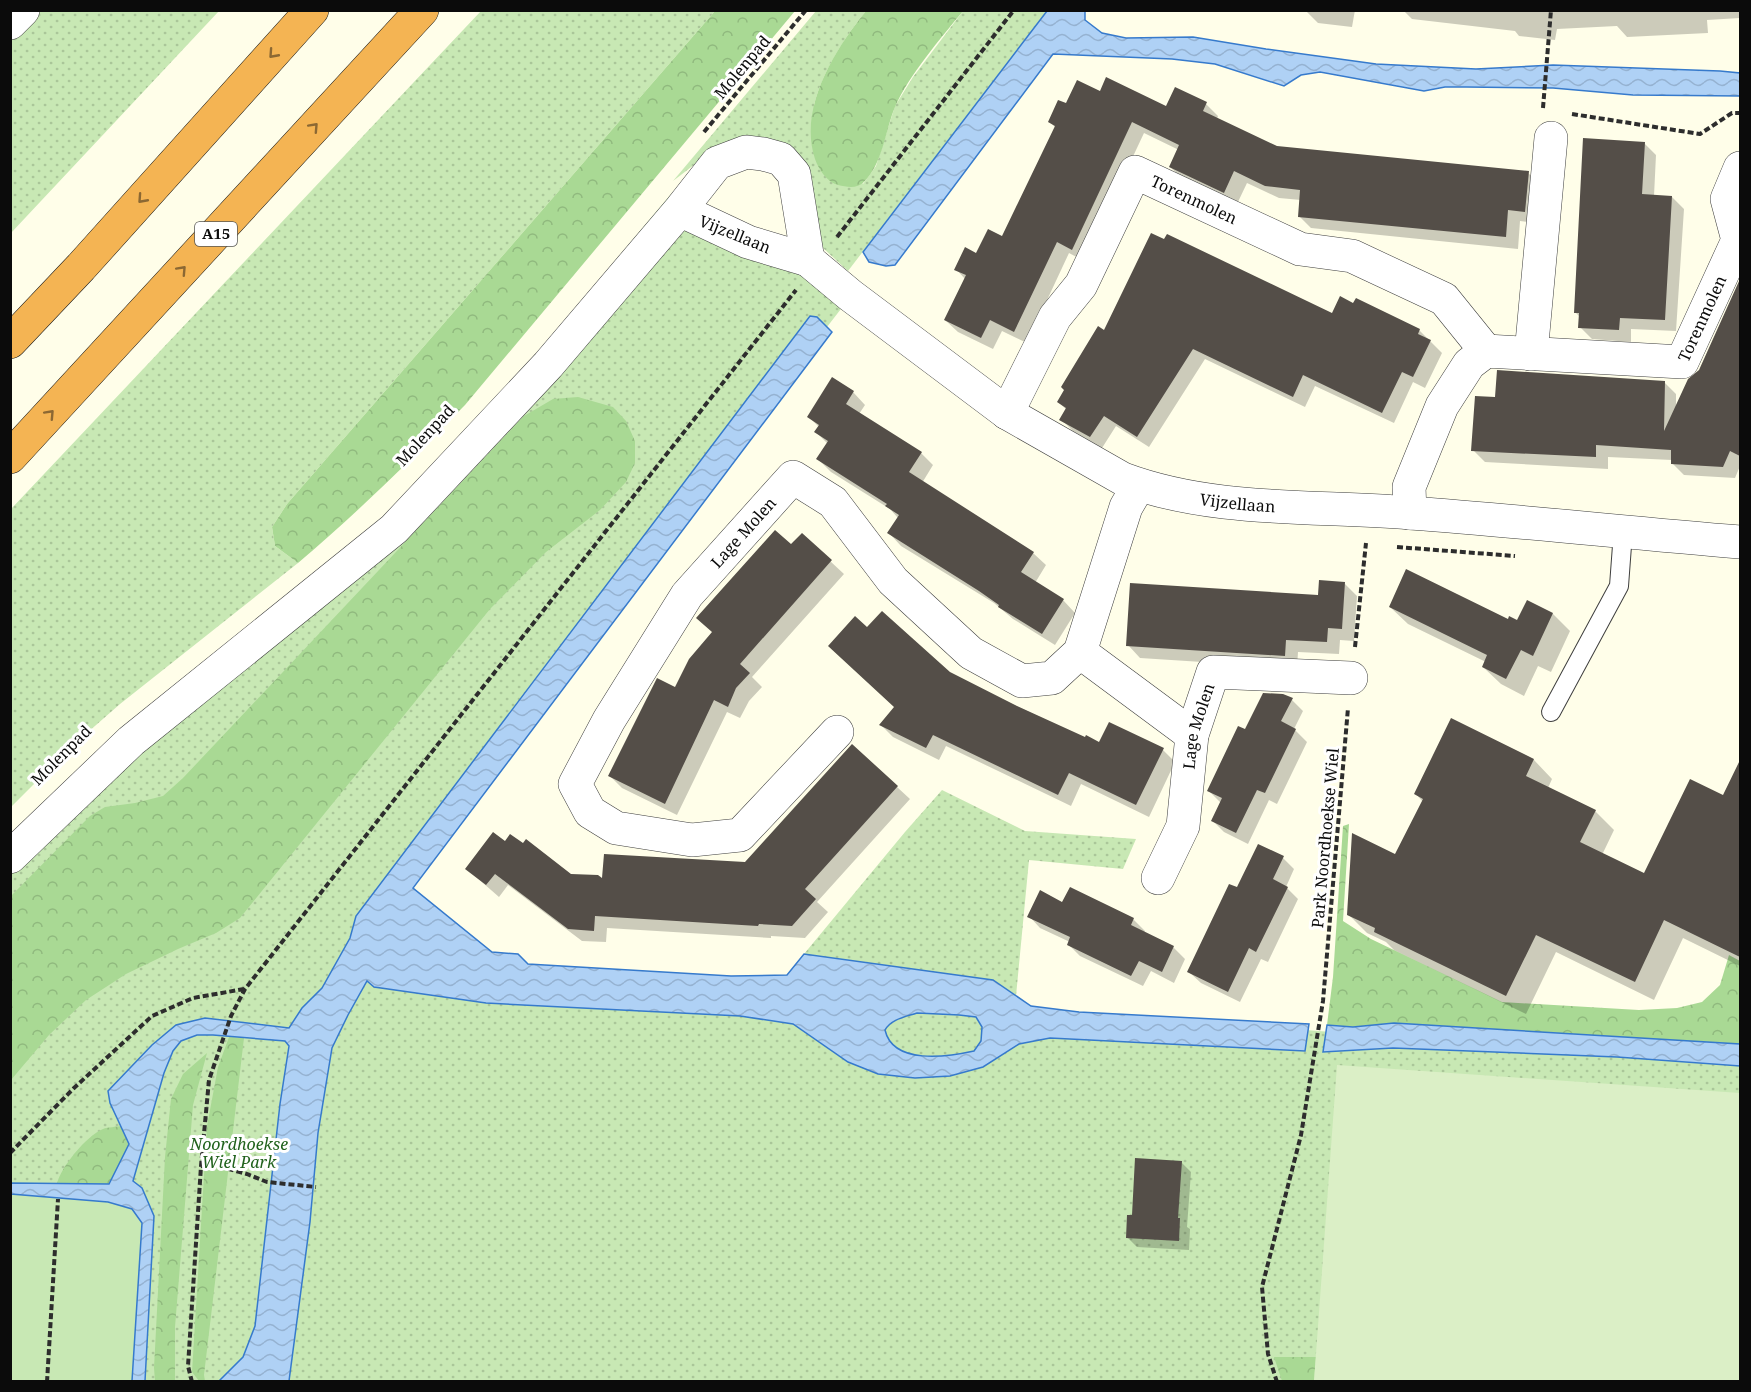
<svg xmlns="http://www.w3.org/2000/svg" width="1751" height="1392" font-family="'Noto Serif',serif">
	<defs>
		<pattern id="grass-dots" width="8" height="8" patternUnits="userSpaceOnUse" patternTransform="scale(1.5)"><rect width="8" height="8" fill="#c8e8b4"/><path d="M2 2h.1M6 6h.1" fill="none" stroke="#aac699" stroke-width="1.8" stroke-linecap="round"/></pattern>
		<pattern id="forest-crowns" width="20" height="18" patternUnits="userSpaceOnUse" patternTransform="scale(1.5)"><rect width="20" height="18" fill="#a9d994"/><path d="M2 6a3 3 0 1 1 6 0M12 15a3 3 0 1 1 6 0" fill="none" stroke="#90b97e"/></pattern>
		<pattern id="water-waves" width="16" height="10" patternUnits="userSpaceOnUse" patternTransform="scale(1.5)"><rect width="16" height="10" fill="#afd1f5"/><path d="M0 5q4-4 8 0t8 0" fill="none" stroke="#95b2d1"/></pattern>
	</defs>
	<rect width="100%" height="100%" fill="#fffee9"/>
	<path fill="url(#grass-dots)" d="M27 11H219L11 233 10 28Z
		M481 11H715L287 504 272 527 275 546 298 563 120 704 71 747 11 807V509Z
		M816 11H866C844 38 823 71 814 105L863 184 876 166 895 106 913 77 963 11H1047L848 271 823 248 816 225 813 190 801 162 716 148 673 181Z
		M671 194 781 265 794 263 844 305 625 588 359 943 380 974 887 998 1697 1060 1740 1062V1381H11V858L355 571Z
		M942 790 1025 831 1136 839 1123 869 1029 860 1016 996 993 980 804 954 905 832Z"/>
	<path fill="url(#forest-crowns)" d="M715 11H795L465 405C411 460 357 513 298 563L275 546 272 527 287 504Z
		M866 11H963C941 38 909 75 895 107 885 131 883 163 864 182 857 189 847 187 838 185 827 182 819 170 815 159 798 108 835 49 866 11Z
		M578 397 613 407 626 421 635 441V463L626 482 600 510 546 552 490 609 240 918 216 933 178 949 126 974 86 1000 49 1035 11 1080V896L90 816 105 807 135 803 163 796 183 778 524 416 553 399Z
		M1349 824 1343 921 1371 939 1502 1002 1639 1010 1677 1008 1702 1002 1720 985 1729 955 1740 961V1044L1394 1023 1353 1027 1327 1025 1333 977 1343 826Z
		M229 1037 244 1038 204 1375 205 1381H199L192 1372 207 1126 218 1067Z
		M207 1053 193 1105 175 1327V1381H155L154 1368 165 1157 171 1099 183 1074Z
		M122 1126 129 1144 109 1184H57C60 1168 87 1135 103 1129 108 1127 116 1127 122 1126Z
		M1274 1357H1316L1314 1381H1282Z"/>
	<path fill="#c8e8b4" d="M11 1194 108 1202 132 1209 142 1223 132 1381 11 1382Z"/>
	<path fill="#dbefc6" d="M1337 1065 1740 1093V1381H1314Z"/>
	<path fill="url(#water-waves)" stroke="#367acc" stroke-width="1.5" fill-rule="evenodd" d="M1047 11H1085V20L1102 33 1126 38 1193 37 1266 49 1376 64 1476 69 1553 65 1720 71 1740 73V96L1633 95 1553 88 1466 87H1445L1424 91 1320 72 1301 75 1284 86 1215 64 1172 59 1053 54 895 265 886 266 869 262 863 252Z
		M810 316 817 317 832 332 413 888 492 952 518 954 528 964 731 976 787 975 804 954 993 980 1031 1006 1079 1012 1309 1024 1305 1051 1050 1038 1019 1044 983 1067 950 1076 915 1078 878 1074 848 1062 793 1024 740 1016 486 1003 374 987 367 981 348 1015 332 1048 318 1133 310 1222 289 1381H219L243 1357 255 1326 280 1104 289 1046 285 1041 213 1035H197L181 1041 173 1051 164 1073 133 1181 142 1188 154 1216 145 1381H132L142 1223 132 1209 108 1202 11 1194V1183L109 1184 129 1144 110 1103 108 1091 152 1045 176 1025 205 1018 289 1028 302 1008 322 988 350 938 356 916ZM917 1013 959 1015 976 1017 982 1027 981 1041 974 1051C947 1057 893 1065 885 1030 891 1019 905 1017 917 1013Z
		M1394 1023 1740 1044V1066L1617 1057 1393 1048 1323 1052 1327 1025 1353 1027Z"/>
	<path fill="#0003" d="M1355 10 1352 27 1318 23 1306 11Z
		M1403 10H1740V18L1707 20 1708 33 1627 37 1617 26 1557 29 1555 40 1519 36 1515 31 1412 19Z
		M1100 93 1167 108 1206 104 1218 116 1217 119 1276 148 1528 173 1541 185 1537 223 1520 221 1518 249 1311 228 1299 216 1301 200 1279 198 1247 183 1237 204 1183 179 1170 167 1179 150 1144 133 1084 261 1069 253 1027 343 1002 331 993 349 958 332 945 320 965 279 956 269 1003 238 1056 128 1050 122 1067 106Z
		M1644 143 1656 155 1654 196 1672 197 1684 209 1676 331 1631 329V342L1592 339 1580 327V317L1575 312Z
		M1740 283V466L1735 478 1684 475 1672 463V460L1608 457V469L1485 462 1473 450 1496 399 1664 382 1676 394V409L1700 371Z
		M1332 315 1419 330 1442 353 1425 388 1413 382 1394 423 1315 386 1305 407 1205 359 1149 447 1116 426 1102 448 1073 431 1061 419 1067 410 1058 402 1105 332Z
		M853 392 865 405 859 414 921 453 933 465 922 483 1033 553 1046 565 1035 583 1063 600 1075 613 1055 645 1013 619 994 603 901 546 889 533 898 518 890 509 831 472 818 459 828 444 816 432 819 427 808 416Z
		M802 535 844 574 752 677 762 687 749 701 740 718 727 712 677 815 622 788 610 776 676 689Z
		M1345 584 1357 596 1354 641 1340 640 1339 654 1298 652 1297 668 1140 658 1128 645 1320 596Z
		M1528 602 1553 614 1570 631 1551 672 1538 666 1524 696 1501 684 1483 667 1486 662 1408 624 1390 607 1518 622Z
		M868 629 949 674 1086 739 1100 744 1163 750 1175 762 1149 817 1081 784 1071 806 946 746 939 760 893 737 881 725 896 707Z
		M1292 700 1303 711 1294 729 1307 742 1277 804 1269 800 1248 844 1224 832 1212 820 1221 803 1208 790 1246 731Z
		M1452 720 1534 760 1552 779 1548 788 1595 811 1614 830 1602 855 1645 875 1724 797 1740 763V966L1683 938 1654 1000 1556 952 1526 1014 1394 950 1386 942 1367 933 1348 914 1396 856 1423 802 1416 794Z
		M897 787 910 799 817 902 828 912 805 938 771 936V938L607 928 606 942 582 941 508 885 499 897 467 869 505 843 571 875 604 881 746 864Z
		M1283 858 1294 869 1286 887 1298 899 1268 962 1261 959 1240 1002 1201 983 1189 972 1238 889Z
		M1063 904 1133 919 1145 931 1144 933 1173 947 1185 959 1174 983 1151 971 1143 986 1080 956 1068 944 1070 942 1040 928 1029 916Z
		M1181 1162 1191 1172 1187 1227 1190 1229 1189 1250 1137 1247 1127 1237 1133 1216Z"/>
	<path fill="#544e48" d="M1106 77 1166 106 1175 87 1207 102 1203 111 1277 146 1529 171 1525 212 1508 210 1506 237 1298 217 1300 190 1265 186 1234 171 1224 193 1169 167 1179 145 1132 122 1072 250 1057 242 1014 332 990 320 981 338 944 320 966 275 954 270 965 247 976 253 988 229 1002 236 1055 126 1048 122 1058 100 1066 103 1077 80 1100 91Z
		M1583 138 1645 142 1642 194 1672 196 1665 320 1620 318 1619 330 1578 328 1579 313H1574Z
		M1151 233 1164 239 1167 234 1332 313 1340 296 1353 303 1356 298 1420 329 1418 334 1431 340 1413 377 1402 372 1382 413 1303 375 1293 397 1193 349 1137 437 1104 416 1090 437 1059 420 1066 408 1057 402 1064 390 1061 387 1098 326 1104 330Z
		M1740 279V456L1730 451 1723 467 1671 464V450L1596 445V457L1471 451 1475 396 1495 397 1497 370 1665 381 1664 431 1688 379 1699 370Z
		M832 377 854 391 846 404 922 452 909 472 1034 552 1021 572 1064 599 1042 634 998 607 999 605 979 591 887 533 899 515 885 506 887 504 816 459 828 441 814 432 819 425 807 417Z
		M775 530 791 544 802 533 832 560 740 664 750 673 736 688 728 707 714 700 665 804 608 776 657 678 675 687 689 659 712 632 696 618Z
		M1406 569 1508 619 1509 616 1517 620 1527 600 1553 613 1533 656 1521 650 1506 679 1482 667 1487 655 1389 607Z
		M1319 580 1345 582 1342 629 1328 628 1327 642 1286 640 1285 656 1126 646 1130 583 1318 595Z
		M882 611 950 672 1017 706 1085 737 1086 735 1099 742 1109 722 1164 748 1136 805 1069 773 1058 795 933 735 926 748 879 725 894 707 828 646 855 616 867 627Z
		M1263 693 1283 694 1293 698 1281 721 1296 729 1265 793 1257 790 1236 833 1211 821 1222 798 1207 791 1238 726 1245 729Z
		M1451 718 1534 759 1526 776 1596 810 1580 842 1644 873 1690 779 1723 795 1740 760V957L1664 920 1635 982 1536 935 1506 996 1374 932 1375 928 1347 915 1352 833 1395 854 1423 799 1414 794Z
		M852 744 898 786 805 889 816 899 792 926 759 924 758 926 595 916 594 931 568 929 495 874 486 885 465 869 493 832 505 841 510 834 523 843 526 839 571 874 598 875 602 878 604 854 745 862Z
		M1258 844 1284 856 1273 879 1288 887 1256 952 1249 948 1228 992 1187 972 1229 884 1237 887Z
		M1070 887 1134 918 1131 925 1174 946 1162 972 1139 961 1131 976 1067 945 1070 937 1027 917 1040 890 1062 902Z
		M1135 1158 1182 1161 1178 1218H1180L1179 1241 1126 1238 1127 1215H1132Z"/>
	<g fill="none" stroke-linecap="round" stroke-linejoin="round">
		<g stroke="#3e3e3e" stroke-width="20">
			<path id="lane" d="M1551 712 1619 586 1623 532"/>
		</g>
		<g stroke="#3e3e3e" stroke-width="34">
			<g id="street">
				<path d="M10 23 23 10"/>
				<path id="s1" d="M808 260 850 295 1007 413 1123 479C1214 513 1314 505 1410 513 1520 521 1630 533 1740 542"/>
				<path d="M1531 354 1551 138"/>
				<path id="s2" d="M1007 413 1055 317 1081 285 1135 172 1300 249 1352 256 1444 299 1486 351"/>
				<path id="s3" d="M1410 513 1409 487 1442 406 1469 364 1486 351 1682 362 1738 240 1727 199 1740 168"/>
				<path d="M1080 652 1192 735"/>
				<path id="s4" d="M837 732 740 835 692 840 616 828 590 812 575 784 609 720 687 595 793 477 833 502 893 581 971 653 1022 681 1052 678 1080 652 1126 507 1139 485"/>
				<path d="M10 857 131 741 394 529 548 365 680 210 717 163 746 152 763 154 781 159 794 174 808 260 748 242 680 210"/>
				<path id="s5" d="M1158 878 1183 826 1192 735 1213 672 1351 678"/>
			</g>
		</g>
		<g stroke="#1c1c1c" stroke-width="34">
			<path id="highway" d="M10 342 81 267 312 10
				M10 457 422 10"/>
		</g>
		<path stroke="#2d2d2d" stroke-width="4" stroke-dasharray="6 3" stroke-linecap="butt" d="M1543 108 1551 10
			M1572 114 1700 134 1732 113H1740
			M704 132 806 10
			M837 237 1014 10
			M1397 547 1515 556
			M1355 647 1366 543
			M10 1153 74 1088 152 1016 193 998 244 989
			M201 1166 225 1168 247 1174 267 1182 316 1187
			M47 1382 58 1199
			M192 1382 188 1366 201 1166 209 1080 231 1016 245 989 796 290
			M1277 1382 1268 1354 1262 1287 1301 1135 1323 1001 1348 708"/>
		<use href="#lane" stroke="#fff" stroke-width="18"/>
		<use href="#street" stroke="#fff" stroke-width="33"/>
		<use href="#highway" stroke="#f4b453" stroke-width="33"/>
	</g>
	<defs><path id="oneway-chevron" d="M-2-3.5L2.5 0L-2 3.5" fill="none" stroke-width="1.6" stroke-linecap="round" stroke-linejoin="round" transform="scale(1.5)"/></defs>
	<g stroke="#8b6833">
		<use href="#oneway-chevron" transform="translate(273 54) rotate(132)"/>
		<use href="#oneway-chevron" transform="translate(314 127) rotate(-47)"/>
		<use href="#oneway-chevron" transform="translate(142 199) rotate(132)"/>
		<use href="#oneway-chevron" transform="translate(182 270) rotate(-47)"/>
		<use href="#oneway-chevron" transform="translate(50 414) rotate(-47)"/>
	</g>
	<g text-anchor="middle" stroke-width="6" stroke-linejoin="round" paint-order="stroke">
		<rect fill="#fff" stroke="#545454" stroke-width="1.5" x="195" y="222" width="42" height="24" rx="4.5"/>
		<g font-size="15" font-weight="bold" fill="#0b0b0b">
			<text x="216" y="239">A15</text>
		</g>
		<g font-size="16" fill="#0b0b0b" stroke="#fff">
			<text transform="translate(742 67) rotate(-50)" y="6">Molenpad</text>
			<text dy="6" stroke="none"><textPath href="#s2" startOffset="339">Torenmolen</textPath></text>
			<text transform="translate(735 234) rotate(22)" y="6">Vijzellaan</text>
			<text dy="6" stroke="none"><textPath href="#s3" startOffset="429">Torenmolen</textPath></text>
			<text transform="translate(425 435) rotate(-47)" y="6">Molenpad</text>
			<text dy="6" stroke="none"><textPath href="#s1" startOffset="502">Vijzellaan</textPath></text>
			<text dy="6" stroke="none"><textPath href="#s4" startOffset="633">Lage Molen</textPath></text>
			<text dy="6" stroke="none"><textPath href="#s5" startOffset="159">Lage Molen</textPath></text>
			<text transform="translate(61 755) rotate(-45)" y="6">Molenpad</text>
			<text transform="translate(1325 838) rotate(-85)" y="6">Park Noordhoekse Wiel</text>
		</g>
		<g font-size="16" font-style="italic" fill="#21621d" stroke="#fff">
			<text x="239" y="1150">Noordhoekse<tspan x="239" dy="18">Wiel Park</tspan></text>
		</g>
	</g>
	<rect width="1751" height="1392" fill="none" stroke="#0b0b0b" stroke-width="24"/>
</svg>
